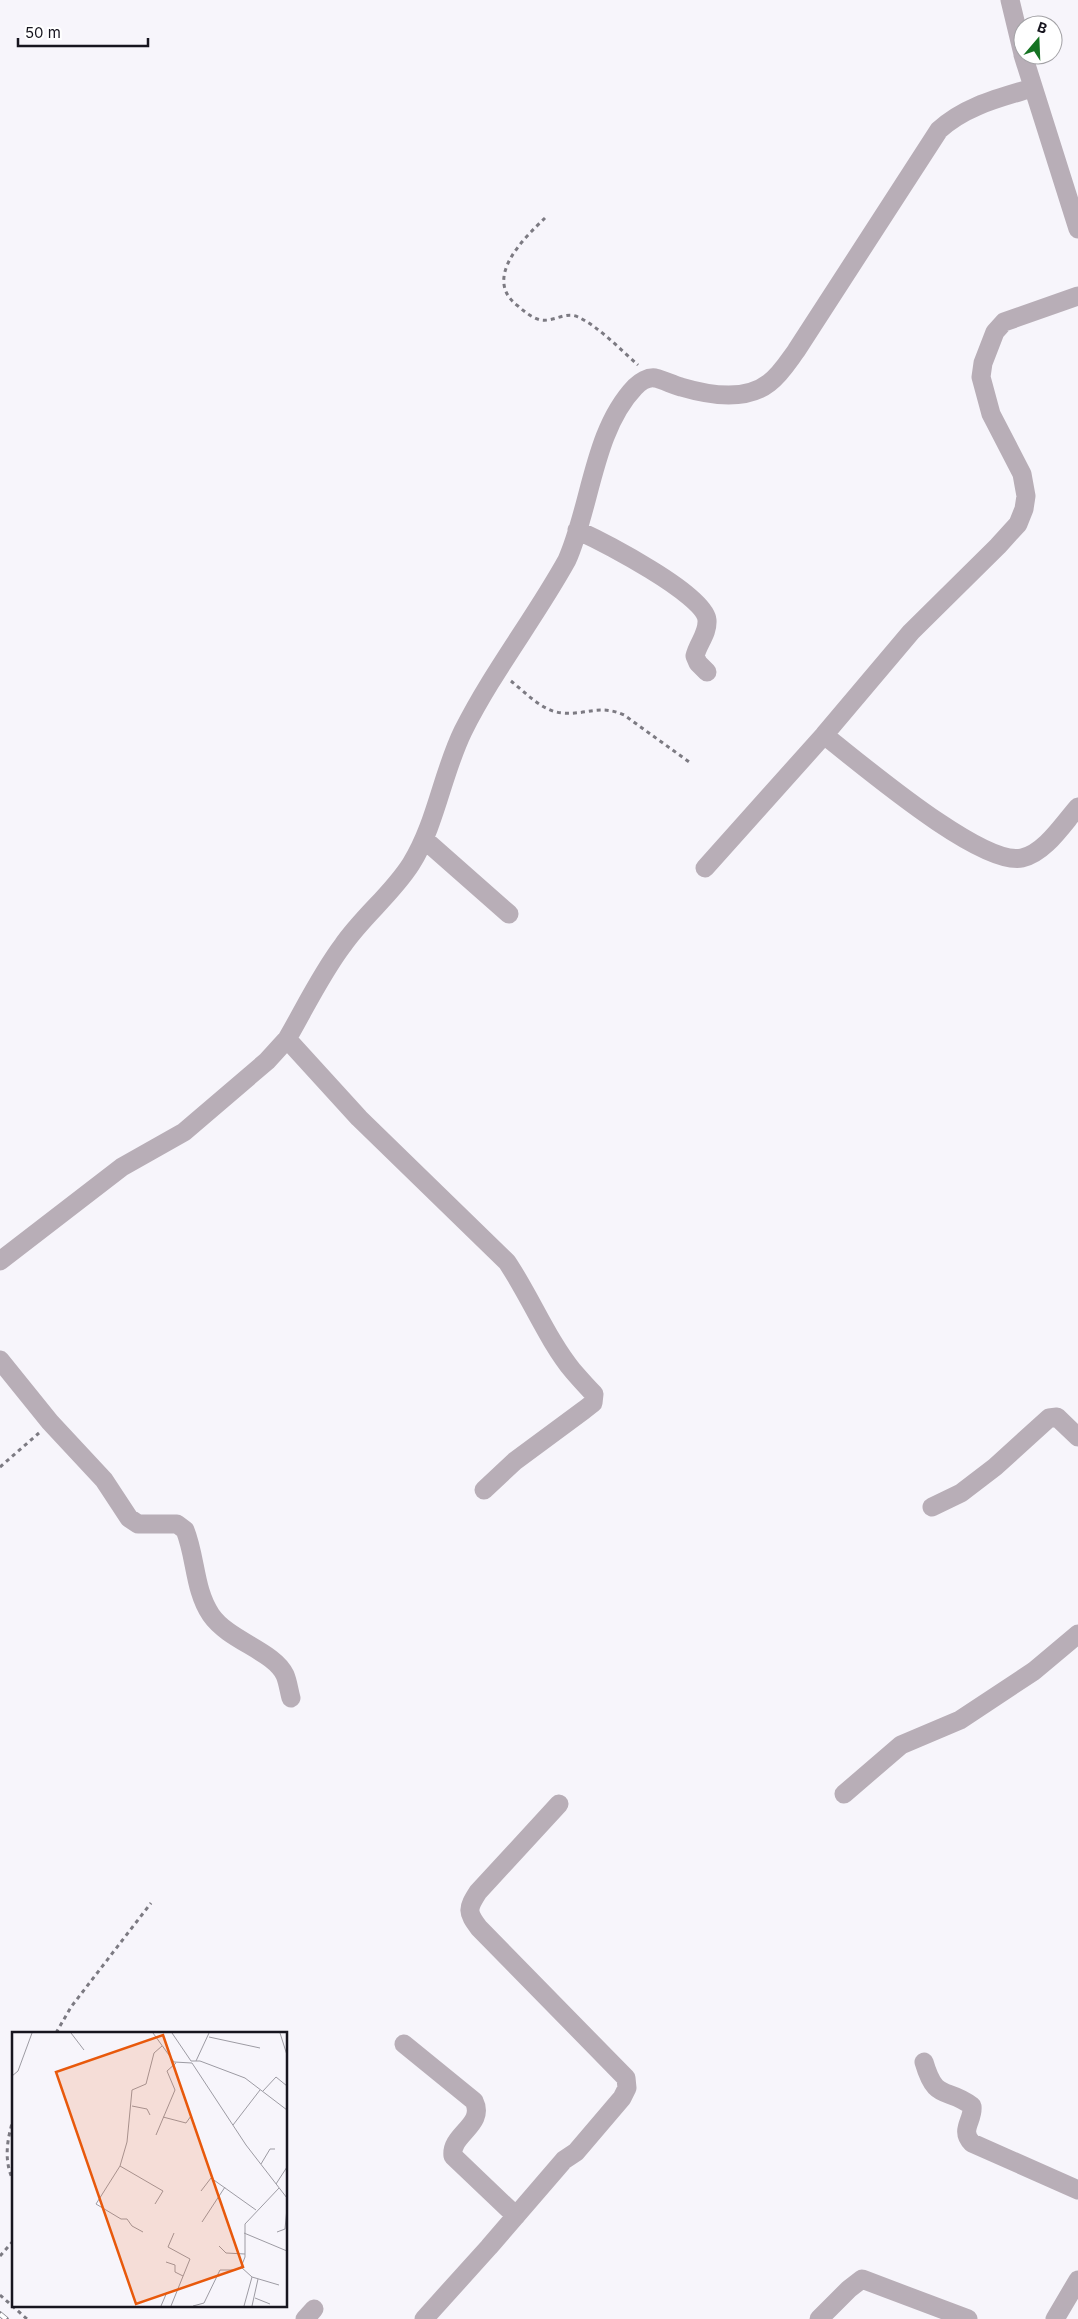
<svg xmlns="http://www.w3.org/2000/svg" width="1078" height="2319" font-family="Inter,sans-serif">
	<rect width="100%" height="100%" fill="#f7f5fb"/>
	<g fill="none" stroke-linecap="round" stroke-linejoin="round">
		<path stroke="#7c7a82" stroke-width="3" stroke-dasharray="4 4" stroke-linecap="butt" d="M545 218C523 239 482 279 518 306 525 312 532 318 541 320 554 322 566 311 578 317 598 326 621 350 638 365
			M511 681C526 693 543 712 563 713 587 715 600 704 624 715L692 764
			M0 1467 39 1433
			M56 2033 71 2007 151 1903
			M14 2117C7 2139 3 2161 14 2182
			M0 2256 14 2240
			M0 2295 27 2319"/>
		<path stroke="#b8aeb7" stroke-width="19" d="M1010 0 1023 54
			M1023 55 1078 229
			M577 530C601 541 705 594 707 620 708 634 698 643 695 656L698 663 707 672
			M824 735C859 762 981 867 1022 858 1045 853 1063 824 1078 807
			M425 840 509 914
			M705 868 824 735 911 632 998 546 1018 524 1024 509 1026 496 1022 474 991 414 981 377 983 363 995 332 1004 322 1078 296
			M0 1261 122 1167 184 1132 267 1061 287 1039
			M0 1360 50 1422 104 1480 129 1518 138 1524H177L185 1530C196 1557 194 1590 211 1615 229 1641 274 1651 285 1675 288 1682 289 1691 291 1698
			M484 1490 515 1461 584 1410 593 1403 594 1394C587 1387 580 1379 573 1371 548 1341 530 1296 507 1262L359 1118 287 1039C305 1008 321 974 343 945 363 916 392 894 411 864 436 824 442 774 463 731 493 671 535 618 567 560 591 506 593 431 635 387 640 382 648 377 655 378 664 380 673 385 681 387 708 395 745 402 769 383 780 375 788 362 796 351L939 130C965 106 999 98 1032 88
			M932 1507 961 1493 995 1467 1049 1418 1057 1417 1078 1437
			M844 1794 901 1745 960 1720 1034 1671 1078 1634
			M404 2044 474 2101C486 2125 450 2134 453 2156L516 2216
			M924 2062C936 2103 946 2086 972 2106 974 2120 959 2130 972 2143L1078 2190
			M305 2319 314 2309
			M424 2319 489 2247 564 2160 576 2152 622 2098 627 2088 626 2078 479 1928C467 1912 467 1909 478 1892L559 1804
			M819 2319 849 2289 862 2279 968 2319
			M1055 2319 1078 2280"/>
		<g stroke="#838189" stroke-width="5.5">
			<path id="rail" d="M0 2314 6 2319"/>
		</g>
		<use href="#rail" stroke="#fff" stroke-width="4" stroke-dasharray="11" stroke-linecap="butt"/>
	</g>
	<g transform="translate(12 2032)">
		<rect width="275" height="275" fill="#f7f5fb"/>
		<path fill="none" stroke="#9d9ba3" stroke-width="1" d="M59 1 72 18M141 1 162 30 180 31 234 113 275 166M160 1 179 29M268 1 275 23M197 5 248 16M179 29H188L233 46 275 78M184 29 197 1M0 44 6 39 20 1M251 59 264 45 275 54M120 74 135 77 138 83M151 85 174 91 179 84M221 93 248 58M144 103 163 58 155 39 164 31M249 132 258 117H263M108 134 84 172 109 187H115L120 194 131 200M264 152 275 135M189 159 199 146 244 178M143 172 151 159 108 134 115 110 120 58 134 52 142 21 150 14M190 190 213 155M265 200 273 197 275 176M232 201 275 219M207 214 214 221 233 222M154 230 163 233V240L171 244M229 235 240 245 267 253M243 266 258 272M149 274 155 260M159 274 178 227 156 215 162 201M181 274 192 271 208 238H223L229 235 233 225V192L267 156M232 274 240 245M240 274 246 247"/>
		<path fill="#e8590c" fill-opacity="0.15" stroke="#e8590c" stroke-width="2.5" d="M151 3 231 235 124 272 44 40Z"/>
		<rect width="275" height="275" fill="none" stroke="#17151f" stroke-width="2.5"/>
	</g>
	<g transform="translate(1038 40) rotate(19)"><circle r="24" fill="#ffffff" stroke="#a2a1a5"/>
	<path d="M0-4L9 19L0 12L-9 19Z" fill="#157322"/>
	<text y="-8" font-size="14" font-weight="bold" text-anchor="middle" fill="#17151f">B</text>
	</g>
	<path d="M18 38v8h130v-8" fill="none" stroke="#17151f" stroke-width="2.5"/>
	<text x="25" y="38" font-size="15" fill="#17151f" stroke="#ffffff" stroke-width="4" paint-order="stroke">50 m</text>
</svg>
